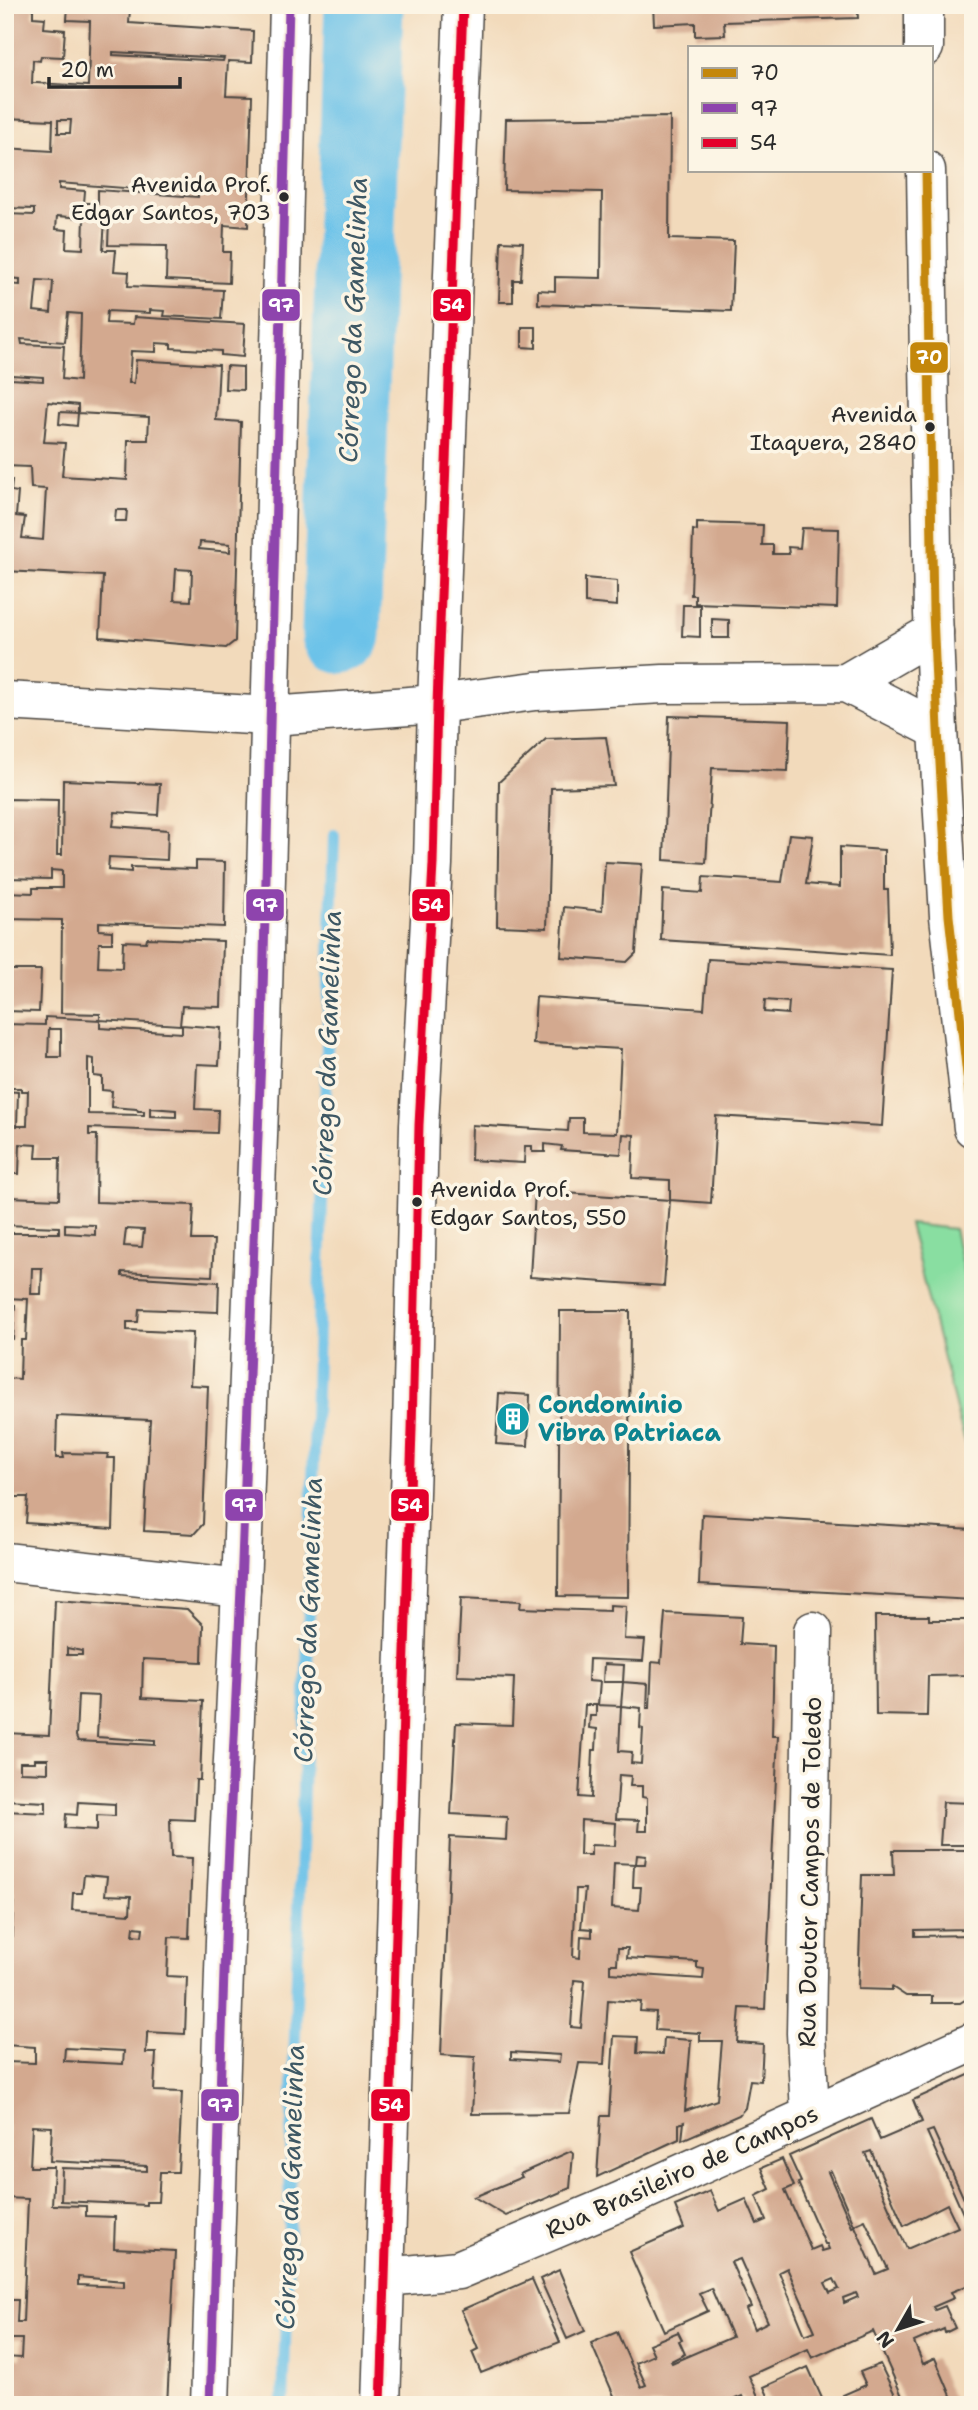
<svg xmlns="http://www.w3.org/2000/svg" width="978" height="2410" font-family="'Shantell Sans',sans-serif">
	<rect width="100%" height="100%" fill="#fcf5e5"/>
	<filter id="ink" filterUnits="userSpaceOnUse"><feTurbulence type="fractalNoise" baseFrequency=".0143" numOctaves="2"/><feDisplacementMap in="SourceGraphic" scale="14" xChannelSelector="R" yChannelSelector="G"/><feConvolveMatrix kernelMatrix="1 2 1 2 8 2 1 2 1" color-interpolation-filters="sRGB"/></filter>
	<filter id="wash" filterUnits="userSpaceOnUse"><feTurbulence type="fractalNoise" baseFrequency=".00686" numOctaves="4" result="noise"/><feDisplacementMap in="SourceGraphic" scale="28" xChannelSelector="R" yChannelSelector="G"/><feGaussianBlur stdDeviation="1.57" result="paint"/><feColorMatrix in="noise" values="0 0 0 0 0 0 0 0 0 0 0 0 0 0 0 0 0 1.4 0 .05"/><feComposite in="paint" operator="in"/></filter>
	<g filter="url(#wash)">
		<rect width="100%" height="100%" fill="#f2dabb"/>
		<path fill="#89dea1" stroke="#5a8466" stroke-width="2" d="M909 1224 954 1229 973 1313V1466L960 1425Z"/>
		<g fill="none" stroke-linecap="round" stroke-linejoin="round">
			<path stroke="#6cc2e9" stroke-width="12" d="M283 2405 334 835"/>
			<path stroke="#6cc2e9" stroke-width="79" d="M341 634 364 5"/>
		</g>
		<g id="blocks">
			<path fill="#d3a98f" fill-rule="evenodd" d="M5 5H33V17L45 18 44 28 65 30 63 57 41 56 40 61 33 60 32 83H36L88 86 90 21 67 20 68 5H111V8L130 9 129 23 253 31 252 62 228 61 226 95 252 96 248 227 224 225 223 252H230L229 283 166 280 167 246 108 245 109 219H105L103 250H116L114 271 129 272 128 286 223 290 221 319 164 316 165 311 150 310V313L107 311 106 323 133 324 134 317 245 324 243 357 221 355V351L171 348V344L156 343V352L131 351 129 383H134L136 360 219 365 216 420 241 422 235 641 226 648 100 637 103 576 5 571V480H12L11 491 18 492 16 516 25 517 22 538 43 540 46 489 31 488 30 467 5 466V284L20 285V279L5 278V214L34 215V209L5 208V148L52 151 53 120 5 118ZM113 52 224 58 223 61 113 55ZM58 120H71L70 133H58ZM138 181 198 187V197L98 190V203H84L85 191 59 189V183L137 189ZM57 216 84 218 83 249 66 248 67 230 56 229ZM37 280 53 281 51 313 34 311ZM68 313 81 314 79 381 62 379 64 346 22 344 21 339 65 342ZM11 375 43 377V381L11 379ZM48 402 78 405V413L149 417 148 440H128L127 480 62 476 65 443 44 442ZM116 510H127L126 521H115ZM200 542 230 544V552L199 549ZM176 569 192 570 191 601 174 600Z
				M653 5H857L858 18 724 22 725 35 695 36V23L654 25Z
				M670 117 669 239 734 241 731 311 538 304V290L555 291V277L601 278 602 192 504 190 506 119Z
				M501 241 523 242 521 280H513V302H499Z
				M522 327H536V348L522 347Z
				M226 366 243 367V390L225 389Z
				M60 412 78 413 77 426 59 424Z
				M697 523 763 525 762 545H773V554H789L788 547 800 548 802 528 839 529 837 608 695 603V595H691L693 530 697 531Z
				M585 578 617 581V606L585 603Z
				M683 605H700V637L682 636Z
				M712 619 729 620V638H712Z
				M669 716 790 720 788 771 712 768 706 863 664 860Z
				M606 737 614 786 551 788 547 928 497 926 499 782 546 739Z
				M63 780 160 784 158 815 115 812 113 826 168 830 167 860 109 857 108 870 131 872V867L196 869V861L225 862 224 927 99 922V930L112 931V943H99L98 967 122 968 123 941 146 942 147 938 223 941 221 1007 182 1006 180 1025 100 1020V1028L182 1033V1025L221 1028 219 1065 197 1064 195 1109 218 1110 217 1133 89 1128V1135H97L96 1202 194 1205 192 1240H214L212 1276 122 1272V1276L219 1282 218 1312 139 1309 138 1322H127V1330L193 1333 190 1385 208 1386 203 1524 194 1534 144 1531 150 1420 57 1416 56 1458H64L63 1453 108 1454 107 1458H115L113 1529 26 1523 28 1497H5V1378L20 1379 21 1340H26L28 1299 5 1298V1233H59V1227L5 1225V1091L18 1092 17 1126H27L28 1091H21V1088H5V1024L45 1025V1017L100 1020V1014L61 1013 62 920 5 919V892L33 893V888H62V871L51 870V879L5 878 8 799 58 800 57 855H62ZM49 1029H61V1057H48ZM88 1058 94 1059V1076L102 1077V1090L112 1091 111 1107 137 1109 138 1111H144V1115L88 1114ZM150 1108 176 1110V1117L150 1116ZM20 1144 37 1145 36 1158H60L59 1199 9 1197V1174H19ZM65 1224 95 1225V1235L65 1233ZM126 1229 144 1230 142 1247 124 1246ZM32 1268H42L41 1294H31Z
				M789 834 813 836 806 884 840 887V847L884 850V890H888L890 955 661 940 663 890 702 893 703 877 782 882Z
				M605 862 642 864 636 953 627 962 561 957 564 907 602 911Z
				M708 959 892 970 882 1126 716 1116 711 1203 670 1200V1180L632 1178 634 1135 623 1134 621 1154 561 1150 562 1146 545 1144V1152H532V1146H525L524 1163 471 1160 472 1125 568 1131 569 1118H583V1132L617 1133 621 1049 533 1044 536 997 704 1009ZM765 1000 789 1002 788 1014 764 1012Z
				M5 962H9V970H41L39 1012 5 1011Z
				M535 1191 670 1200 664 1286 530 1277Z
				M5 1304 15 1305 13 1339H5Z
				M560 1311H630L628 1597 558 1596Z
				M499 1393 530 1395 528 1446 496 1444Z
				M702 1514 973 1530V1600L699 1585Z
				M461 1598 521 1601 520 1608 610 1611V1605L626 1606 624 1639 645 1640 643 1661 589 1659 588 1681 600 1682 598 1705H585L579 1797 591 1798 593 1750H596L597 1729 589 1728 590 1716H596V1705L621 1706 623 1682H603L604 1664 624 1665 623 1682 648 1684 647 1708H650L652 1662 661 1663 665 1613 742 1617 740 1644 774 1646 772 1736H778L765 2009 740 2008 737 2042 763 2044 761 2081 750 2080 745 2108 739 2115 682 2140 684 2122 679 2124V2139L597 2177 601 2116H609L614 2036 638 2037 637 2053 663 2054 664 2038 691 2040 685 2111 717 2100 722 2041H700V2033L655 2030 656 2012 640 2011 641 2002 608 2000 604 2064 579 2063 569 2113 472 2114 475 2057 441 2055 450 1837 506 1840 507 1817 451 1814 456 1723 512 1725 514 1678 457 1676ZM621 1706 641 1708 640 1728 643 1729 641 1764 631 1763 632 1752 619 1751ZM619 1775 631 1776 630 1786H642V1797L647 1798V1831H638L639 1820 616 1819ZM581 1820 616 1823 615 1846 591 1845V1855H580ZM637 1855 646 1856 645 1864H634L633 1887H641L639 1910 612 1908 614 1863 636 1864ZM576 1889H585L581 1928 592 1929V1937L581 1936 580 1958 573 1957ZM618 1948H628L627 1958 697 1962V1968L704 1969 703 1979 610 1973V1964H617ZM574 1980 585 1981 581 2028 571 2027ZM511 2052 560 2055 559 2062 511 2059Z
				M55 1600 187 1609 203 1625 202 1662 143 1659 142 1698 203 1701 200 1780H196L194 1820 170 1819 171 1857 192 1858 189 1938 169 1937 167 1976 187 1977 185 2034 147 2032V2037L146 2053H156L154 2091 182 2092 178 2172H160L158 2202H146V2205L61 2201 62 2168 147 2171V2166L50 2161 52 2127 32 2126 30 2167H54L52 2205 86 2206V2216L115 2217 114 2248 175 2251 167 2405H5V2357L21 2358 22 2339H5V2300H18L17 2322H23L28 2199 5 2198 8 2125H5V2062L35 2063V2047L5 2045V1969L10 1968 14 1891 5 1890V1811L46 1813V1802L5 1800V1733L49 1735ZM67 1648 82 1651V1655H67ZM78 1695 99 1696 97 1737 155 1741V1745L78 1741 76 1736ZM35 1759H48V1773L20 1772V1762H35ZM78 1802 115 1804V1816L97 1815V1830L65 1828 66 1814 77 1815ZM84 1875 107 1877 105 1895 131 1896 130 1914 72 1910 73 1893H82ZM134 1927 143 1928 142 1936 133 1935ZM65 2048 124 2051 123 2064 64 2061ZM78 2277 124 2281V2287L78 2285Z
				M875 1616H929V1620H973V1675L928 1676 927 1716 876 1715Z
				M943 1802 973 1803V1845H940Z
				M893 1850H971L968 1929 915 1930V1936L973 1935V1995L960 2003H932V1996H906L892 1987V1990L858 1989 862 1875H894Z
				M5 1901H9L7 1927H5Z
				M973 2073V2219L933 2130 927 2132 968 2225 973 2223V2301L966 2286 951 2292 954 2298 933 2307 935 2310 945 2306 955 2328 945 2333 944 2329 914 2342 923 2364 935 2358 955 2405H906L873 2331 812 2358 808 2349 749 2376 762 2405H746L742 2396 735 2399 738 2405H618L591 2343 617 2332 641 2387 646 2385 636 2363 654 2355 649 2344 678 2332 682 2340 679 2341 685 2354 671 2361 672 2363 732 2337 711 2288 699 2293 708 2311 664 2331 629 2252 684 2228 675 2206 710 2191 719 2211 746 2199 757 2224 766 2220 756 2196 770 2189 761 2168 782 2159 794 2186 785 2190 811 2250 820 2246 822 2251 829 2249 827 2244H825L798 2183 801 2182 789 2156 871 2119 880 2140 922 2122 913 2100ZM871 2151 904 2226 947 2204 958 2227 907 2249 865 2153ZM831 2171 854 2225 865 2220 888 2269 876 2274 855 2226 852 2227 828 2172ZM740 2259 768 2322 754 2329 746 2309 751 2307 731 2262ZM787 2268 815 2331 805 2335 779 2272ZM834 2279 839 2289 830 2293 825 2283ZM856 2293 858 2297 844 2303 843 2298Z
				M571 2151 573 2154 570 2188 506 2216 474 2197 522 2177 520 2174Z
				M5 2212H10L7 2260H5Z
				M559 2270 585 2331 567 2339 540 2279Z
				M532 2279 560 2342 481 2373 472 2352 478 2349 461 2310Z
				M880 2364 900 2405H847L843 2395 866 2385 860 2372Z
				M808 2367 825 2405H772L764 2387Z"/>
		</g>
	</g>
	<g filter="url(#ink)">
		<use href="#blocks" fill-opacity="0" stroke="#494541" stroke-width="2"/>
		<g fill="none" stroke-linecap="round" stroke-linejoin="round">
			<g stroke="#494541" stroke-width="41">
				<path id="minor" d="M846 683 934 632
					M5 701 271 716 437 704 535 691 663 684 846 683 938 730
					M5 1562 241 1588
					M810 2114 806 2033 813 1631
					M386 2277 458 2270 619 2202 973 2042"/>
			</g>
			<g stroke="#494541" stroke-width="41">
				<path id="major" d="M924 5V47
					M926 170 933 613 938 730 949 916 973 1128
					M210 2405 226 1910 241 1588 262 1030 289 5
					M381 2405 412 1430 419 1125 433 864 437 704 463 5"/>
			</g>
			<use href="#minor" stroke="#fff" stroke-width="38"/>
			<use href="#major" stroke="#fff" stroke-width="38"/>
			<g stroke="#fcf5e5" stroke-width="14">
				<path id="bus-1" d="M926 170 933 613 938 730 949 916 973 1128"/>
			</g>
			<g stroke="#fcf5e5" stroke-width="14">
				<path id="bus-2" d="M210 2405 226 1910 241 1588 262 1030 289 5"/>
			</g>
			<g stroke="#fcf5e5" stroke-width="14">
				<path id="bus-3" d="M381 2405 412 1430 419 1125 433 864 437 704 463 5"/>
			</g>
			<use href="#bus-1" stroke="#c4870b" stroke-width="9"/>
			<use href="#bus-2" stroke="#8e44ad" stroke-width="9"/>
			<use href="#bus-3" stroke="#e4002b" stroke-width="9"/>
		</g>
	</g>
	<defs>
		<g id="building-disc" transform="scale(1.75)"><circle r="9.5" fill="#0f9aa8" stroke="#fcf5e5"/><path d="M-4-6H4V6H1V3H-1V6H-4ZM-2.5-4.3h1.7v1.8h-1.7ZM.8-4.3h1.7v1.8H.8ZM-2.5-1h1.7V.8h-1.7ZM.8-1h1.7V.8H.8Z" fill="#fff"/></g>
	</defs>
	<g fill-rule="evenodd">
		<use href="#building-disc" x="513" y="1419"/>
	</g>
	<g fill="#2b2b2b" stroke="#fcf5e5" stroke-width="2.5">
		<circle cx="284" cy="197" r="6"/>
		<circle cx="930" cy="427" r="6"/>
		<circle cx="417" cy="1202" r="6"/>
	</g>
	<g text-anchor="middle" stroke-width="7" stroke-linejoin="round" paint-order="stroke">
		<g font-size="22" fill="#2b2b2b" stroke="#fcf5e5" text-anchor="end">
			<text x="271" y="192">Avenida Prof.<tspan x="271" dy="28">Edgar Santos, 703</tspan></text>
			<text x="917" y="422">Avenida<tspan x="917" dy="28">Itaquera, 2840</tspan></text>
			<text x="430" y="1197" text-anchor="start">Avenida Prof.<tspan x="430" dy="28">Edgar Santos, 550</tspan></text>
		</g>
		<g font-size="24" font-weight="bold" fill="#0d838f" stroke="#fcf5e5" text-anchor="start">
			<text x="538" y="1413">Condomínio<tspan x="538" dy="28">Vibra Patriaca</tspan></text>
		</g>
		<g font-size="24" fill="#2b2b2b" stroke="#fcf5e5">
			<text transform="translate(810 1872) rotate(-89)" y="8">Rua Doutor Campos de Toledo</text>
			<text transform="translate(682 2172) rotate(-24)" y="8">Rua Brasileiro de Campos</text>
		</g>
		<g font-size="26" font-style="italic" fill="#3e5864" stroke="#fcf5e5">
			<text transform="translate(353 320) rotate(-88)" y="9">Córrego da Gamelinha</text>
			<text transform="translate(327 1053) rotate(-88)" y="9">Córrego da Gamelinha</text>
			<text transform="translate(308 1620) rotate(-88)" y="9">Córrego da Gamelinha</text>
			<text transform="translate(290 2187) rotate(-88)" y="9">Córrego da Gamelinha</text>
		</g>
	</g>
	<g stroke="#fcf5e5" stroke-width="2.5">
		<rect x="432" y="288" width="40" height="34" rx="7" fill="#e4002b"/>
		<rect x="261" y="288" width="40" height="34" rx="7" fill="#8e44ad"/>
		<rect x="909" y="341" width="40" height="33" rx="7" fill="#c4870b"/>
		<rect x="411" y="888" width="40" height="34" rx="7" fill="#e4002b"/>
		<rect x="245" y="888" width="40" height="34" rx="7" fill="#8e44ad"/>
		<rect x="390" y="1488" width="40" height="34" rx="7" fill="#e4002b"/>
		<rect x="224" y="1488" width="40" height="34" rx="7" fill="#8e44ad"/>
		<rect x="370" y="2088" width="41" height="34" rx="7" fill="#e4002b"/>
		<rect x="200" y="2088" width="40" height="34" rx="7" fill="#8e44ad"/>
	</g>
	<g font-size="19" text-anchor="middle" font-weight="bold" fill="#fff">
		<text x="452" y="312">54</text>
		<text x="281" y="312">97</text>
		<text x="929" y="364">70</text>
		<text x="431" y="912">54</text>
		<text x="265" y="912">97</text>
		<text x="410" y="1512">54</text>
		<text x="244" y="1512">97</text>
		<text x="391" y="2112">54</text>
		<text x="220" y="2112">97</text>
	</g>
	<rect width="978" height="2410" fill="none" stroke="#fcf5e5" stroke-width="28"/>
	<rect x="688" y="46" width="245" height="126" fill="#fcf5e5" stroke="#a8a49b" stroke-width="2"/>
	<rect x="702" y="68" width="35" height="10" fill="#c4870b" stroke="#a8a49b" stroke-width="2"/>
	<text x="750" y="80" font-size="21" fill="#2b2b2b">70</text>
	<rect x="702" y="103" width="35" height="10" fill="#8e44ad" stroke="#a8a49b" stroke-width="2"/>
	<text x="750" y="116" font-size="21" fill="#2b2b2b">97</text>
	<rect x="702" y="138" width="35" height="10" fill="#e4002b" stroke="#a8a49b" stroke-width="2"/>
	<text x="750" y="150" font-size="21" fill="#2b2b2b">54</text>
	<g transform="translate(898 2329) rotate(231)" stroke="#fcf5e5" stroke-width="5" paint-order="stroke">
	<path d="M0-5L12 26L0 18L-12 26Z" fill="#2b2b2b"/>
	<text y="-10" font-size="19" font-weight="bold" text-anchor="middle" fill="#2b2b2b">N</text>
	</g>
	<path d="M49 77v10h131v-10" fill="none" stroke="#2b2b2b" stroke-width="3.5"/>
	<text x="60" y="77" font-size="21" fill="#2b2b2b" stroke="#fcf5e5" stroke-width="5" paint-order="stroke">20 m</text>
</svg>
